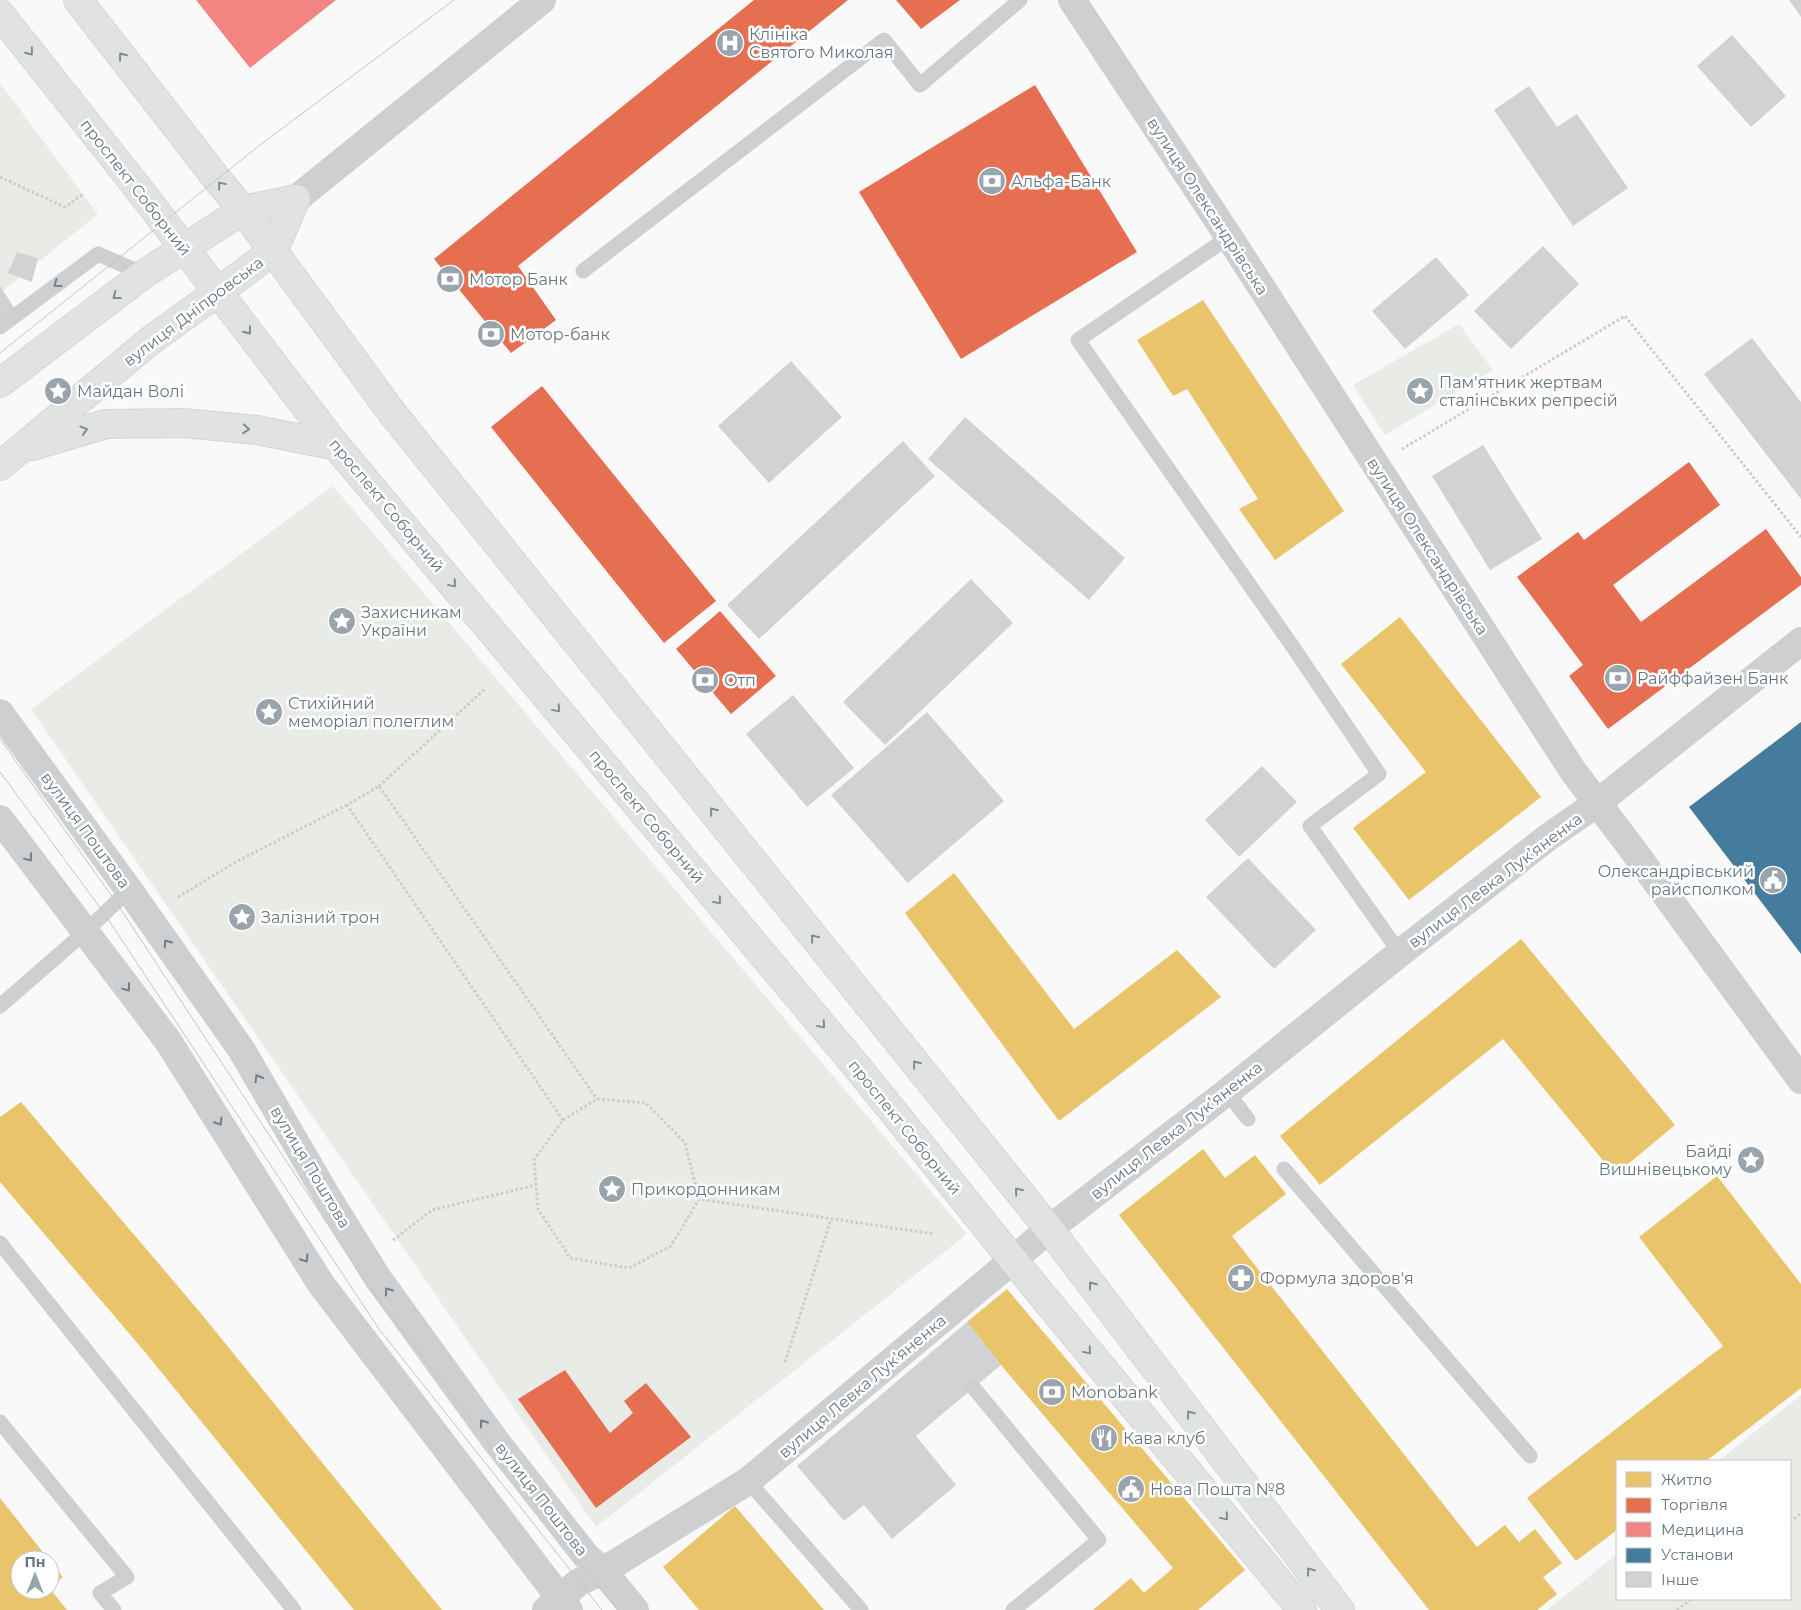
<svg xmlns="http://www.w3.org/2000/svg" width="1801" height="1610" font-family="Montserrat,sans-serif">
	<rect width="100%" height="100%" fill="#f9f9f9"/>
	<path fill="#e8ebe6" d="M0 83 98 214 0 293Z
		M1459 324 1493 370 1385 435 1353 385Z
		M333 486 967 1234 596 1527 31 709Z
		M1801 1395V1610H1547L1617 1554V1599H1790V1461H1718Z"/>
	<path fill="#e9c46a" d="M1203 300 1344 511 1275 560 1239 509 1258 499 1187 389 1173 396 1137 340Z
		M1400 617 1541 797 1409 900 1353 828 1426 772 1341 664Z
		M954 873 1074 1029 1177 950 1221 997 1059 1121 905 913Z
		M1521 939 1675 1125 1615 1175 1503 1039 1320 1185 1280 1136Z
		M21 1102 199 1311 442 1610H354L145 1352 0 1182V1117Z
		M1203 1149 1225 1178 1255 1155 1286 1194 1232 1236 1477 1547 1505 1525 1519 1542 1535 1529 1562 1563 1543 1577 1557 1594 1537 1610H1429L1119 1215Z
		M1717 1176 1801 1284V1388L1706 1461H1617V1530L1576 1561 1527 1498 1723 1346 1639 1237Z
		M1007 1289 1245 1570 1198 1610H1093L1131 1578 1144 1593 1173 1568 1001 1365 967 1322Z
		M0 1498 49 1560H20V1590H51L67 1610H0Z
		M735 1506 824 1610H699L663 1567Z
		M50 1561 63 1577 50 1588Z"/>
	<path fill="#e76f51" d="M754 0H848L518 266 556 320 511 353 434 259Z
		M896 0H960L921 29Z
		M1035 85 1137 252 961 359 859 192Z
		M542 386 716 601 664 643 491 427Z
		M1689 462 1720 505 1613 585 1641 622 1766 529 1801 577V585L1608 729 1569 676 1583 665 1517 577 1578 532 1584 540Z
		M720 611 776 676 731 714 676 649Z
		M565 1370 610 1433 633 1413 624 1401 646 1383 691 1437 596 1508 518 1399Z"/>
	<path fill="#f28482" d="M196 0H336L250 68Z"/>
	<path fill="#457b9d" d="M1801 722V954L1689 807Z"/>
	<path fill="#d0d2d3" d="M1789 0H1801V17Z
		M1732 35 1786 96 1751 127 1697 66Z
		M1529 86 1557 127 1577 114 1628 188 1573 226 1494 110Z
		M1543 246 1579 284 1511 349 1474 311Z
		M17 252 38 258 32 282 8 273Z
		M1436 257 1469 295 1405 349 1372 311Z
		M0 286 15 309 0 320Z
		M1752 338 1801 402V499L1704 374Z
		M791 361 842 417 769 483 718 426Z
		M965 417 1125 558 1089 600 928 459Z
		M903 441 935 476 759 639 727 605Z
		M1483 445 1542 539 1490 570 1432 476Z
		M971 579 1013 623 885 745 843 702Z
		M793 695 854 768 807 807 746 734Z
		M927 712 1004 801 908 883 831 795Z
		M1262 766 1297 802 1239 857 1205 820Z
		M1248 858 1316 930 1274 969 1206 897Z
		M967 1322 1001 1365 916 1436 956 1485 892 1539 864 1505 844 1521 797 1466Z"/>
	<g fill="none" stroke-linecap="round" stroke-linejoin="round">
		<g stroke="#d5d6d7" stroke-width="30">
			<path id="secondary" d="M243 210 296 199
				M273 251 296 199"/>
		</g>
		<g stroke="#d5d6d7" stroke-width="30">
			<path id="primary" d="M78 0 217 179 243 210 393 414 1049 1229 1340 1610
				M0 14 138 188 333 442 858 1068 1013 1260 1302 1610
				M0 383 144 274 243 210
				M32 446 106 424 183 423 257 430 337 446
				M0 466 151 340 218 292 273 251"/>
		</g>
		<path stroke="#cbcccd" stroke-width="3" stroke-dasharray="2.5 2.5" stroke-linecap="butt" d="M0 177 65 207 83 194
			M1402 449 1625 316 1801 537
			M379 786 485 689
			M178 897 234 863 347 805
			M563 1120 347 805 379 786 597 1099
			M699 1199 685 1143 646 1103 597 1099 563 1120 534 1160 538 1209 570 1258 629 1268 671 1246 699 1199 934 1234
			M393 1240 432 1210 536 1185
			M785 1362 831 1219
			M1790 1522 1801 1513
			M1677 1610 1691 1599"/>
		<path stroke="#cecfd0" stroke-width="15" d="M1229 237 1078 340 1293 647 1379 774 1310 826 1400 953
			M583 271 884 40 920 85 1020 0
			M0 327 98 254 144 274
			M0 1006 85 932 129 890
			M1227 1092 1248 1119
			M1284 1169 1530 1456
			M0 1243 294 1610
			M973 1387 1099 1540 1013 1610
			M0 1422 127 1577 100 1593 114 1610
			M748 1481 861 1610"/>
		<path stroke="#cecfd0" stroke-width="28" d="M1072 0 1229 237 1573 771 1630 846 1801 1080
			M0 713 129 890 241 1049 328 1198 377 1277 495 1440 586 1556 603 1571 635 1610
			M0 819 168 1041 321 1284 569 1610
			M546 1610 579 1582 603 1571 748 1481 1013 1260"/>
		<path stroke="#cecfd0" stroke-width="28" d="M296 199 542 0
			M1013 1260 1049 1229 1227 1092 1400 953 1547 838 1596 804 1801 641"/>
		<use href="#secondary" stroke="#e1e2e2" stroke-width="28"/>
		<use href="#primary" stroke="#e1e2e2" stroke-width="28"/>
		<path stroke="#c3c5c6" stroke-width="1" d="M0 353 260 145 454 0
			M0 739 116 902 367 1284 591 1577 618 1610
			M0 772 104 913 379 1329 602 1610"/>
	</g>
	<defs><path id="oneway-chevron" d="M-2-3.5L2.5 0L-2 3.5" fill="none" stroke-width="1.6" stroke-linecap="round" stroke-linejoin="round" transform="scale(1.25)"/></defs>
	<g stroke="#7e8c96">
		<use href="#oneway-chevron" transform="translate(30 52) rotate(52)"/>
		<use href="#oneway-chevron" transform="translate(122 56) rotate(-128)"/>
		<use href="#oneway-chevron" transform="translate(221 185) rotate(-130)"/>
		<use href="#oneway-chevron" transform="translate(116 296) rotate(143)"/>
		<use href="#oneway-chevron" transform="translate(248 331) rotate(52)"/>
		<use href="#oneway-chevron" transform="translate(246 429) rotate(5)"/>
		<use href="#oneway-chevron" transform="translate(84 430) rotate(-17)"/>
		<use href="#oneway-chevron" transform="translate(453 584) rotate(50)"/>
		<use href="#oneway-chevron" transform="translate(557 709) rotate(50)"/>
		<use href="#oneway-chevron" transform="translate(713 811) rotate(-129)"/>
		<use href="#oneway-chevron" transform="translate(718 901) rotate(50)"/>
		<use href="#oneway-chevron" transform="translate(814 938) rotate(-129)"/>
		<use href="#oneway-chevron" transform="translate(822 1025) rotate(50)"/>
		<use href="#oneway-chevron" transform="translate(916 1064) rotate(-129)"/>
		<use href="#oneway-chevron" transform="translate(1018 1191) rotate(-129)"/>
		<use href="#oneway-chevron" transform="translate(1092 1285) rotate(-127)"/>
		<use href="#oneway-chevron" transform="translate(1088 1351) rotate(50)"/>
		<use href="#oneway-chevron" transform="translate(1190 1414) rotate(-127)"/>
		<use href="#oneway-chevron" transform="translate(1225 1517) rotate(50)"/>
		<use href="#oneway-chevron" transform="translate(1310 1571) rotate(-127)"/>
	</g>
	<g stroke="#707f8b">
		<use href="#oneway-chevron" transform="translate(57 284) rotate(144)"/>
		<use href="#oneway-chevron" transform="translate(29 858) rotate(53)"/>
		<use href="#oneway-chevron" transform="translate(167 943) rotate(-125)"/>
		<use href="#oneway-chevron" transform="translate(127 988) rotate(53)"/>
		<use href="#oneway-chevron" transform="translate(258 1078) rotate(-120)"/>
		<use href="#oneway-chevron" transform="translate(219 1122) rotate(58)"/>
		<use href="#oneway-chevron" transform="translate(305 1259) rotate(58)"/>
		<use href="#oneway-chevron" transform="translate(388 1291) rotate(-126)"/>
		<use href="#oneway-chevron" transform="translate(483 1423) rotate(-126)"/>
	</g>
	<defs>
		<g id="hospital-disc" transform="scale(1.4375)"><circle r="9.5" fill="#99a4ac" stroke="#fff"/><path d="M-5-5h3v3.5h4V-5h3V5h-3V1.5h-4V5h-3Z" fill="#fff"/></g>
		<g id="bank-disc" transform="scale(1.4375)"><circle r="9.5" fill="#99a4ac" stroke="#fff"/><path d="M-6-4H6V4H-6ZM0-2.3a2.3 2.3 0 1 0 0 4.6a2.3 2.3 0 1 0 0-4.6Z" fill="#fff"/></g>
		<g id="sight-disc" transform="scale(1.4375)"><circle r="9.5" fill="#99a4ac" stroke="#fff"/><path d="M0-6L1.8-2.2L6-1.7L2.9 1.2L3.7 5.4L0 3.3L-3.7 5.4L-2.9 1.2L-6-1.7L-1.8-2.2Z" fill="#fff"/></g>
		<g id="civic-disc" transform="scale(1.4375)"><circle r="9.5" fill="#99a4ac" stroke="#fff"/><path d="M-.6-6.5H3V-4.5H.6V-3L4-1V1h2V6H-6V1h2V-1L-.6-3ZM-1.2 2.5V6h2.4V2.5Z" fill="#fff"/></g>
		<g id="pharmacy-disc" transform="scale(1.4375)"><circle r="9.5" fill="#99a4ac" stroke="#fff"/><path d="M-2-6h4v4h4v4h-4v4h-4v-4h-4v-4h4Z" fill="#fff"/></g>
		<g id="restaurant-disc" transform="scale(1.4375)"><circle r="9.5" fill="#99a4ac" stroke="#fff"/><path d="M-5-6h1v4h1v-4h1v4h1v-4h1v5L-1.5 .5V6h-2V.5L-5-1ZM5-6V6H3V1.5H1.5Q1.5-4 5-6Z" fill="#fff"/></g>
	</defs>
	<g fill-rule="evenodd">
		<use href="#hospital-disc" x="730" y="43"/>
		<use href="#bank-disc" x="992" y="181"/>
		<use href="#bank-disc" x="450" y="279"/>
		<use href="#bank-disc" x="491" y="334"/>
		<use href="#sight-disc" x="58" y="391"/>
		<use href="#sight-disc" x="1420" y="391"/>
		<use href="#sight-disc" x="342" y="621"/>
		<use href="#bank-disc" x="1618" y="678"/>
		<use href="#bank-disc" x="705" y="680"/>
		<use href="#sight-disc" x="269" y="712"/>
		<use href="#civic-disc" x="1773" y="880"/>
		<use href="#sight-disc" x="242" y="917"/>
		<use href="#sight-disc" x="1751" y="1160"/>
		<use href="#sight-disc" x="612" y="1189"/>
		<use href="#pharmacy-disc" x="1241" y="1278"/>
		<use href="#bank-disc" x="1052" y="1392"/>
		<use href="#restaurant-disc" x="1104" y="1438"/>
		<use href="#civic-disc" x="1131" y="1489"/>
	</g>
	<g text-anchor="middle" stroke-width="5" stroke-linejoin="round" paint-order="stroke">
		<g font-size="16" fill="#657683" stroke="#fff" text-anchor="start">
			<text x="749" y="40">Клініка<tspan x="749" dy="18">Святого Миколая</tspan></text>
			<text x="1011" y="187">Альфа-Банк</text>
			<text x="469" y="285">Мотор Банк</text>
			<text x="510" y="340">Мотор-банк</text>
			<text x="1439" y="388">Пам'ятник жертвам<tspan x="1439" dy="18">сталінських репресій</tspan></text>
			<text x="77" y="397">Майдан Волі</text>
			<text x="361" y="618">Захисникам<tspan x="361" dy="18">України</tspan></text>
			<text x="1637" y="684">Райффайзен Банк</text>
			<text x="724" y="686">Отп</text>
			<text x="288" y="709">Стихійний<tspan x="288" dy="18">меморіал полеглим</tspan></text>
			<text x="1754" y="877" text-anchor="end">Олександрівський<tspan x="1754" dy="18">райсполком</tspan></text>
			<text x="261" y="923">Залізний трон</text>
			<text x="1732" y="1157" text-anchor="end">Байді<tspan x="1732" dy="18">Вишнівецькому</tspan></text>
			<text x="631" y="1195">Прикордонникам</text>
			<text x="1260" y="1284">Формула здоров'я</text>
			<text x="1071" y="1398">Monobank</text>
			<text x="1123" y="1444">Кава клуб</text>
			<text x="1150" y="1495">Нова Пошта №8</text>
		</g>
		<g font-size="16" fill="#657683" stroke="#fff">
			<text transform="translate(136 187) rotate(52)" y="6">проспект Соборний</text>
			<text transform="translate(1208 206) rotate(57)" y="6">вулиця Олександрівська</text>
			<text transform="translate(193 311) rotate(-37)" y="6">вулиця Дніпровська</text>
			<text transform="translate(387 505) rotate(50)" y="6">проспект Соборний</text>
			<text transform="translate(1428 546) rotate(57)" y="6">вулиця Олександрівська</text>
			<text transform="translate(647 816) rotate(50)" y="6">проспект Соборний</text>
			<text transform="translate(86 830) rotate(54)" y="6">вулиця Поштова</text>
			<text transform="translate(1495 880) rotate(-37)" y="6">вулиця Левка Лукʼяненка</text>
			<text transform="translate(905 1127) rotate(51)" y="6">проспект Соборний</text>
			<text transform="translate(1176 1130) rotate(-38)" y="6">вулиця Левка Лукʼяненка</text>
			<text transform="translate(311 1167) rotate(59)" y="6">вулиця Поштова</text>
			<text transform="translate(862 1386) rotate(-40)" y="6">вулиця Левка Лукʼяненка</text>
			<text transform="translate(542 1499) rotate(52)" y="6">вулиця Поштова</text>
		</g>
	</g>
	<rect x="1616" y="1460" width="175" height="140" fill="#ffffff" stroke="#c1c8cd"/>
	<rect x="1626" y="1472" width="25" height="15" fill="#e9c46a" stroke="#c1c8cd"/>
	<text x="1661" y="1485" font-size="15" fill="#657683">Житло</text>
	<rect x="1626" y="1498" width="25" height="15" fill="#e76f51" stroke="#c1c8cd"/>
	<text x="1661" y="1510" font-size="15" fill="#657683">Торгівля</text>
	<rect x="1626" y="1522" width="25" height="15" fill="#f28482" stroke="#c1c8cd"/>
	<text x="1661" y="1535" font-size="15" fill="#657683">Медицина</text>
	<rect x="1626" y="1548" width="25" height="15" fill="#457b9d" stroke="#c1c8cd"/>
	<text x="1661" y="1560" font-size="15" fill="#657683">Установи</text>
	<rect x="1626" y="1572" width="25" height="15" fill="#d0d2d3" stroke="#c1c8cd"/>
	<text x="1661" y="1585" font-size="15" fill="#657683">Інше</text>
	<g transform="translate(35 1575)"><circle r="24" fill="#ffffff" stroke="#c1c8cd"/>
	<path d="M0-4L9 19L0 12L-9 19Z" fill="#99a4ac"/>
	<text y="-8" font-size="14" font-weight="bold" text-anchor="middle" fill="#657683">Пн</text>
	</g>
</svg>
